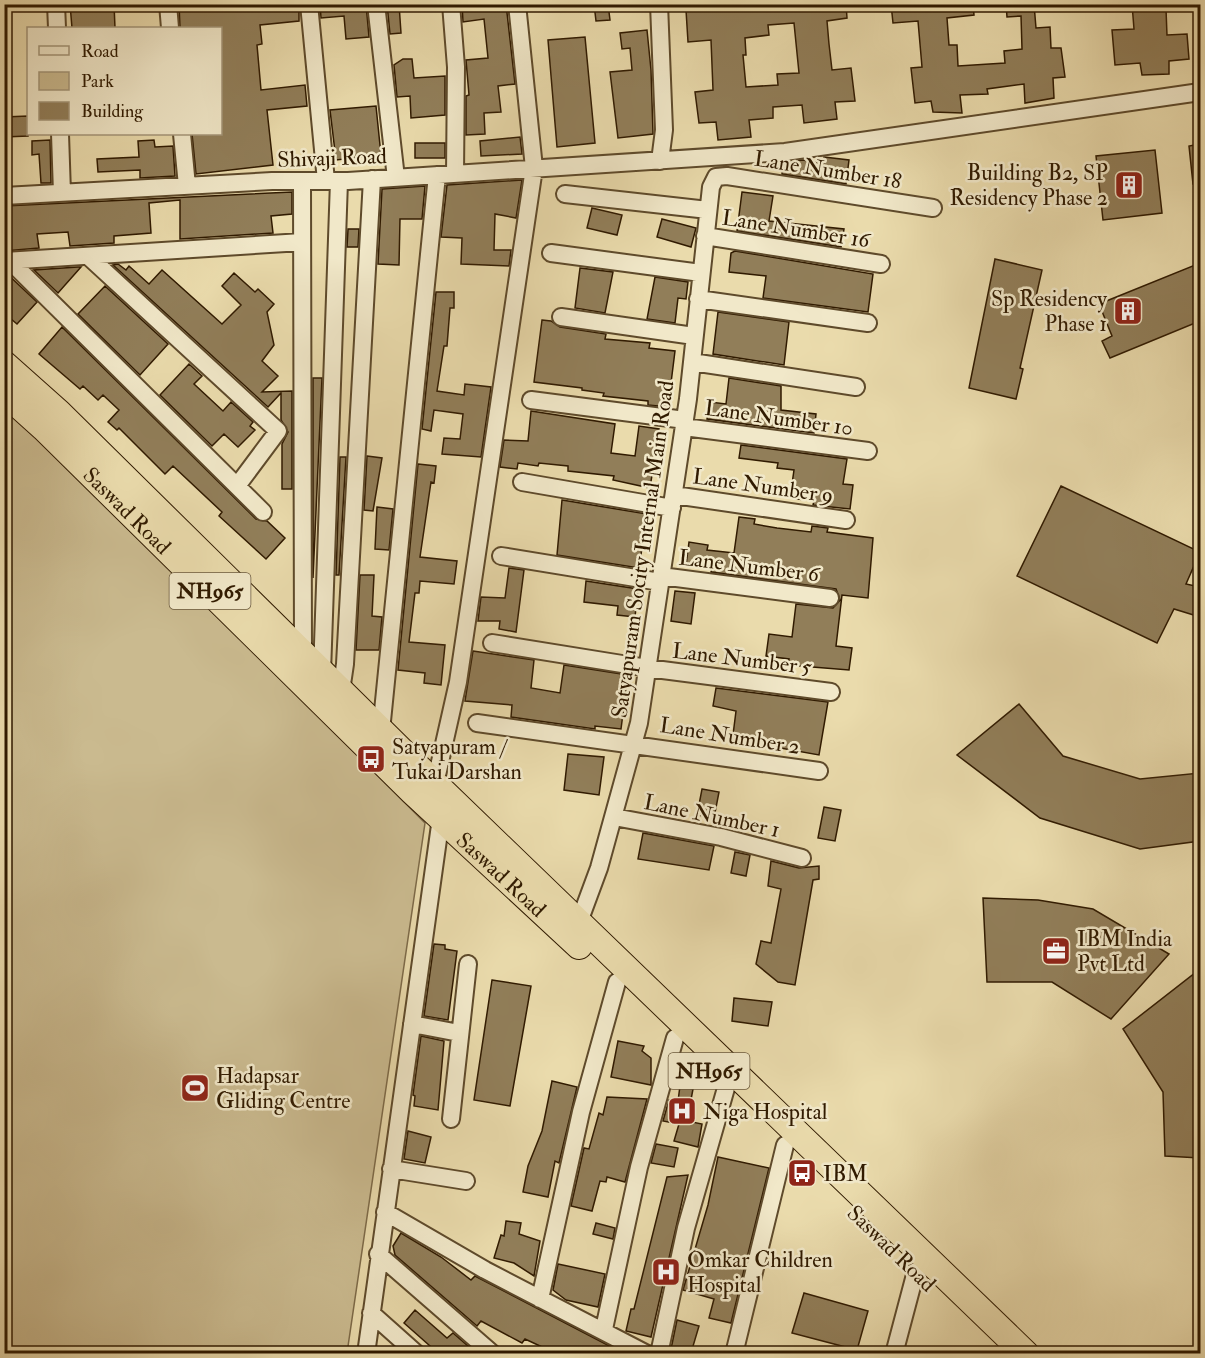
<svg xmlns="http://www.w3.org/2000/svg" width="1205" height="1358" font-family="'IM FELL Double Pica',serif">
	<rect width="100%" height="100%" fill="#eadbac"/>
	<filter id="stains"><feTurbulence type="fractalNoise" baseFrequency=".00333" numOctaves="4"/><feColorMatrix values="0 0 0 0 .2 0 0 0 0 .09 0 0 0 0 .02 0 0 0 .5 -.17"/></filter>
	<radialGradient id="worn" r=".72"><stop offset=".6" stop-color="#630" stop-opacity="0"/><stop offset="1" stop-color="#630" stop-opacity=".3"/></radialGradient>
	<path fill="#caba8f" stroke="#7d6a48" stroke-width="1.5" d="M4 403 30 424 425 823 347 1353H5Z"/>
	<path fill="#917e59" stroke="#301a00" stroke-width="1.5" fill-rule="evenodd" d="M70 4H114L115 28H72Z
		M179 4H299V21L260 25 262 44 257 45 261 90 305 85 307 106 267 110 273 165 196 174 192 134H220V28H180Z
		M320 4H366L369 37 346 39 344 16 321 18Z
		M387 4H399L401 33 390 34Z
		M462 4H506L515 84 498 86 501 112 484 113 485 134 466 135V96L469 95 466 60 488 58 484 19 463 22Z
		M594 4H608L610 20 596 21Z
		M708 4H846L847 18 827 21 829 44 832 70 851 68 855 101 835 102 837 119 804 123 802 105 773 107V118L749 120 751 137 718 140 716 122 699 123 695 92 713 90 711 40 688 42 686 10 708 8ZM794 23 799 73 777 74 778 85 746 87 743 55H746L745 38 769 35 768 25Z
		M891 4H973L974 15 947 18 949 45H957L958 66 1005 63 1004 51 1022 49 1021 16 1007 17 1006 4H1034L1036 28 1050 27 1051 48H1061L1065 77 1053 78 1054 98 1025 103 1024 84 987 89 988 94 960 95 962 113 933 112 931 101 915 103 911 68 922 67 918 21 893 23Z
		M1132 4H1161L1162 9H1166L1167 35 1187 34 1189 59 1169 61V74L1142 75 1140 63 1115 65 1112 30 1134 29Z
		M647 30 651 70 653 134 618 138 610 72 632 70 630 48 622 49 620 33Z
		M585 37 595 143 557 147 548 40Z
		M403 59H412L414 78 445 76V115L411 118 410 96 397 97 394 65Z
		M376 106 381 155 336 160 330 110Z
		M28 116V136L4 137V117Z
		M520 137 522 154 481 156 480 141Z
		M50 140 51 183H41L39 154 32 155V141Z
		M154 140 155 147 173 146 175 176 140 178V170L98 172 97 159 139 157 138 141Z
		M415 143H445V158H415Z
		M1200 144V184H1193L1189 146Z
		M1155 150 1162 213 1103 220 1096 156Z
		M824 157 849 160 846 184 782 174 783 163 802 160 824 163Z
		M522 180 516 218 495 214 494 250H511L509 266 461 264 462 238 441 237 447 185Z
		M425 186 422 219H400L399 265 378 264 382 189Z
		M292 192V214L271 216 273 233 180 239V200L149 203 151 233 114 236V243L70 246 68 232 37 234 39 248 4 251V206Z
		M742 192 773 196 769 221 844 229 841 247 737 231Z
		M592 208 622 215 617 235 587 228Z
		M662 219 696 228 691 247 657 237Z
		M348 229H359L358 247H347Z
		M735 251 873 274 868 312 763 298 766 276 729 272 731 253Z
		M995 259 1042 270 1020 368 1023 369 1016 399 969 388Z
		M1200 263V321L1110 358 1102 341 1112 336 1099 304Z
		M118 264 126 270 129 266 149 284 162 270 222 324 241 305 222 286 234 273 255 292 258 289 274 304 267 312 274 345 262 361 278 376 262 392 292 391V489H282V444L288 432 281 420V393L268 407 113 265Z
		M81 267 58 293 34 270 78 267Z
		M580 268 613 272 605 313 575 308Z
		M4 271 37 302 17 324 4 313Z
		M655 277 688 282 686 299 678 298 675 323 647 319Z
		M105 286 168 344 140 375 78 314Z
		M436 292H454V308H450L447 346H444L437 391 464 395 465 384 491 387 481 457 442 454 444 438 460 439 463 414 434 410 431 431 422 429Z
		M718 312 789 322 784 365 713 354Z
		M542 320 551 321 560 327 606 334 605 339 650 343 649 348 675 351 668 407 648 405V401L603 396 604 393 582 390V388L534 382Z
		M62 327 256 519 267 521 285 538 266 559 219 516 222 512 173 466 165 474 119 428 117 430 108 422 119 410 103 395 98 400 83 386 80 389 39 354Z
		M189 364 202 376 194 384 223 411 231 402 253 422 250 426 255 430 238 447 224 434 212 446 160 395Z
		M313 378H322L313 578Z
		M729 378 781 386V410L816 414 814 433 707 419 710 402 726 404Z
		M531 411 615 424 611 453 635 456 639 426 659 429 650 488 613 480 614 476 568 471V466L539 463 538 466 518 463 517 469 500 467 504 440 528 441Z
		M741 445 847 459 843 484 853 485 850 509 813 505 814 501 790 498 794 470 777 468 778 463 739 458Z
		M367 456 382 458 373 511 364 510Z
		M340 457H346L339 575H336Z
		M418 464 436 466 434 483 431 482 420 557 457 561 454 584 420 581 419 593H415L409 642 445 645 441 685 424 683 425 673 398 670Z
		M1061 486 1200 552 1186 584 1200 587V617L1174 609 1157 643 1017 576Z
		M562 500 647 514 639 568 557 555Z
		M377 507 393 509 389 550 375 549Z
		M739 517 755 519 754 524 777 528 811 532 812 526 828 528 827 532 873 538 868 598 842 595 836 646 852 648 849 670 788 665 789 659 766 656 769 634 792 637 796 604 833 608 840 600 836 589 711 572 712 568 686 565 689 542 708 545 707 550 734 553Z
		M509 568 524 570 516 632 499 629 500 621H478L481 597 505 598Z
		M360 575H374L372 616 382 617 379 650H356Z
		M586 581 638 589 635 617 617 615 618 606 584 602Z
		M675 591 695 593 691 624 671 621Z
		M473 651 534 660 531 688 560 693 564 665 628 675 621 729 595 726V729L511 717 512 705 465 701Z
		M716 688 828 702 819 755 752 743V738L733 735 736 711 713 706Z
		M1019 704 1063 756 1140 779 1200 773V841L1140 849 1040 818 957 755Z
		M568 754 604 757 599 795 564 790Z
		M702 789 719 792 714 818 697 815Z
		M824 807 841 810 835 841 818 838Z
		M643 833 714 846 709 870 638 859Z
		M735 852 750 855 746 876 731 873Z
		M771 861 799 868 819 866V879L813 880 795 985 778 982 756 964 761 941 771 943 781 889 768 886Z
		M983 898 1038 900 1093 909 1169 954 1111 1019 1052 982H987Z
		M434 944 445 945V949L457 951 448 1020 424 1016Z
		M1195 973 1200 983V1158L1165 1156 1163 1092 1123 1029Z
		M492 980 531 986 510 1106 474 1100Z
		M734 998 772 1002 768 1026 732 1021Z
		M421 1036 444 1041 438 1110 414 1106 415 1096 413 1095Z
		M618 1041 644 1046 642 1051 651 1058V1085L611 1077Z
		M552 1081 577 1087 559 1163 555 1161 548 1197 523 1192 528 1166 542 1131Z
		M680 1086 693 1089 687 1121 702 1124 698 1147 674 1141 679 1124 663 1121 669 1100 678 1101Z
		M607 1097 647 1099 625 1182 607 1177 606 1182 600 1181 592 1211 571 1206 584 1148 589 1149 599 1113 603 1115Z
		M408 1131 431 1137 425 1163 404 1159Z
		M656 1144 678 1148 674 1167 651 1163Z
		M718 1157 769 1168 731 1323 709 1318 714 1299 683 1290 708 1205Z
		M688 1175 651 1337 626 1331 631 1309H634L667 1177Z
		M506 1221 521 1223 519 1234 540 1241 534 1276 514 1263 494 1258 501 1235 504 1236Z
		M596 1223 615 1228 613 1239 593 1234Z
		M401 1233 441 1257 471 1280 475 1276 623 1353H555L525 1339 522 1343 481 1321 477 1326 395 1255 393 1246Z
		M558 1264 605 1274 598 1307 566 1300 553 1290Z
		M804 1293 868 1311 857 1350 792 1333Z
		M415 1310 447 1338 453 1333 476 1353H438L404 1323Z
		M677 1320 699 1326 691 1353 671 1349Z"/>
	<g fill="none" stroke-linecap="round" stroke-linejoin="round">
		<g stroke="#5e4a2b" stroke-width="20">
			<path id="minor" d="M56 4 57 28
				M168 4 170 28
				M309 4 326 181
				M376 4 396 178
				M451 4 456 67 455 174
				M659 4 664 130 660 161
				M60 134 62 193
				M182 134 187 186
				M302 181 303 654
				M565 194 708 210
				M4 196 272 181H348L785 152 1200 92
				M705 236 881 264
				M551 253 701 273
				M88 256 278 431 237 486
				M5 261 302 242
				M10 261 263 512
				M698 299 868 323
				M561 317 694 336
				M692 362 856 387
				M531 400 685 420
				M684 427 868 451
				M522 482 672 508
				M674 495 846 520
				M501 556 660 582
				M661 576 830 598
				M492 643 647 668 831 692
				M322 673 339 181
				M341 691 345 664 372 179
				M477 723 819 771
				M381 731 437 175
				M435 784 458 682 534 168 517 4
				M614 817 721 837 802 858
				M579 922 599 868 639 723 688 399 711 187 716 177 727 176 933 208
				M412 1024 459 1033
				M451 1119 468 964
				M391 1169 466 1181
				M385 1212 485 1270 647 1354
				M378 1254 493 1354
				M540 1299 581 1112 617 982
				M371 1313 417 1354
				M604 1329 639 1167 675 1038
				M366 1354 441 818
				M659 1354 686 1228 726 1088
				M734 1354 785 1145
				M894 1354 916 1271"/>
		</g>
		<g stroke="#301a00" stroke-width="28">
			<g id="highway">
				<path d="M4 364 59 413 435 784 1026 1354"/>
				<path id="s1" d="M4 392 44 428 413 792 579 946"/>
			</g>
		</g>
		<use href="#minor" stroke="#f1e8c9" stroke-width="16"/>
		<use href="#highway" stroke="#eadbac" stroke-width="26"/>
	</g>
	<defs>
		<g id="building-square" transform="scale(1.5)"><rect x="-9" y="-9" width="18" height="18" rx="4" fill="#8f2418" stroke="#f1e8c9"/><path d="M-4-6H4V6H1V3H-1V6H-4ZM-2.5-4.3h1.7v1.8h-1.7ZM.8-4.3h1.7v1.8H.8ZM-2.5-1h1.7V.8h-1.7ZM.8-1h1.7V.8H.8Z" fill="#fff"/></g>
		<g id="bus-square" transform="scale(1.5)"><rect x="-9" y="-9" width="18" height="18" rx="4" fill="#8f2418" stroke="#f1e8c9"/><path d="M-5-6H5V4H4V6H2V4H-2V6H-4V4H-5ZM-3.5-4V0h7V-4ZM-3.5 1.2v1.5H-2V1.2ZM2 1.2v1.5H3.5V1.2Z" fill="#fff"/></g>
		<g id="office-square" transform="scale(1.5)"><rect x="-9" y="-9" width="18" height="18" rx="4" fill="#8f2418" stroke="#f1e8c9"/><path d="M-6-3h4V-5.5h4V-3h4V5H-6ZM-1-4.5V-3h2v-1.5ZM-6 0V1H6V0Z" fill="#fff"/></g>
		<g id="stadium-square" transform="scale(1.5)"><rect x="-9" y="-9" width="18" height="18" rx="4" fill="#8f2418" stroke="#f1e8c9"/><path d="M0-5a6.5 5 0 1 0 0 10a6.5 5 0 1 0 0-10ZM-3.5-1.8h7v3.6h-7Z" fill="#fff"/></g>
		<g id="hospital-square" transform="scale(1.5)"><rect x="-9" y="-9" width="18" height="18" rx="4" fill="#8f2418" stroke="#f1e8c9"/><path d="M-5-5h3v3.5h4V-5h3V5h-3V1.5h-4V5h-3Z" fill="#fff"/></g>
	</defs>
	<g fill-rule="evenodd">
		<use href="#building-square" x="1129" y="185"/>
		<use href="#building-square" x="1128" y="311"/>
		<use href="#bus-square" x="371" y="759"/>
		<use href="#office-square" x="1056" y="951"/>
		<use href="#stadium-square" x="195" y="1088"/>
		<use href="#hospital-square" x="682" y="1111"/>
		<use href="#bus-square" x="802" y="1173"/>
		<use href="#hospital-square" x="666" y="1272"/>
	</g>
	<g text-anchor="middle" stroke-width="5" stroke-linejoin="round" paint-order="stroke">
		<g fill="#f1e8c9" stroke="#6a583c" stroke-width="1.5">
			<rect x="169.5" y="573" width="81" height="36" rx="4.5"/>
			<rect x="668.5" y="1053" width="81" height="36" rx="4.5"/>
		</g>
		<g font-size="21" font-weight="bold" fill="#301a00">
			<text x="210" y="598">NH965</text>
			<text x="709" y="1078">NH965</text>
		</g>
		<g font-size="22" fill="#301a00" stroke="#f1e8c9">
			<text transform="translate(332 157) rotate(-2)" y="8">Shivaji Road</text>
			<text transform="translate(828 169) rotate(9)" y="8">Lane Number 18</text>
			<text transform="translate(796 228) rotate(9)" y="8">Lane Number 16</text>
			<text transform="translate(779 417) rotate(8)" y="8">Lane Number 10</text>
			<text transform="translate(763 485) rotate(8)" y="8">Lane Number 9</text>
			<text dy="8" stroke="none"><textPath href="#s1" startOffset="171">Saswad Road</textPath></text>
			<text transform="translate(642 549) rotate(-82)" y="8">Satyapuram Socity Internal Main Road</text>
			<text transform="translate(749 565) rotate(7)" y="8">Lane Number 6</text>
			<text transform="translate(742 658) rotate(7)" y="8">Lane Number 5</text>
			<text transform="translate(730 735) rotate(9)" y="8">Lane Number 2</text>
			<text transform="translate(712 815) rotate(12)" y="8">Lane Number 1</text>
			<text dy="8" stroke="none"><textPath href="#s1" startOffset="693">Saswad Road</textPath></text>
			<text transform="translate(892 1248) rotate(44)" y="8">Saswad Road</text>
		</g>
		<g font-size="22" fill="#301a00" stroke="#f1e8c9" text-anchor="start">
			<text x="1108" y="180" text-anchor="end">Building B2, SP<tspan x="1108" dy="25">Residency Phase 2</tspan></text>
			<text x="1107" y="306" text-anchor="end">Sp Residency<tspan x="1107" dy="25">Phase 1</tspan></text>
			<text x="392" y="754">Satyapuram /<tspan x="392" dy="25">Tukai Darshan</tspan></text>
			<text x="1077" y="946">IBM India<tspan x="1077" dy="25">Pvt Ltd</tspan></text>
			<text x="216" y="1083">Hadapsar<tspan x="216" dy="25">Gliding Centre</tspan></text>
			<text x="703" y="1119">Niga Hospital</text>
			<text x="823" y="1181">IBM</text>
			<text x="687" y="1267">Omkar Children<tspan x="687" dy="25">Hospital</tspan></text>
		</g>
	</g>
	<rect width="1205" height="1358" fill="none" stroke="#eadbac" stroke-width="24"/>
	<rect x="6" y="6" width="1193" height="1346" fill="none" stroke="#301a00" stroke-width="3"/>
	<rect x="12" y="12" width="1181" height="1334" fill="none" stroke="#301a00" stroke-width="1.5"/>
	<rect x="27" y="27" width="195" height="108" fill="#f1e8c9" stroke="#a49679" stroke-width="1.5"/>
	<rect x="39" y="46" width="30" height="9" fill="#f1e8c9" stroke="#a49679" stroke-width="1.5"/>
	<text x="81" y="57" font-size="18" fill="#301a00">Road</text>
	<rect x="39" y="72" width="30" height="18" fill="#caba8f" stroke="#a49679" stroke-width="1.5"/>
	<text x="81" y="87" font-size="18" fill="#301a00">Park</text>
	<rect x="39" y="102" width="30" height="18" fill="#917e59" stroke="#a49679" stroke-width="1.5"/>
	<text x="81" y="117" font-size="18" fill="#301a00">Building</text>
	<rect width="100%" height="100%" filter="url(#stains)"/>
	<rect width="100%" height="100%" fill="url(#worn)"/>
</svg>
